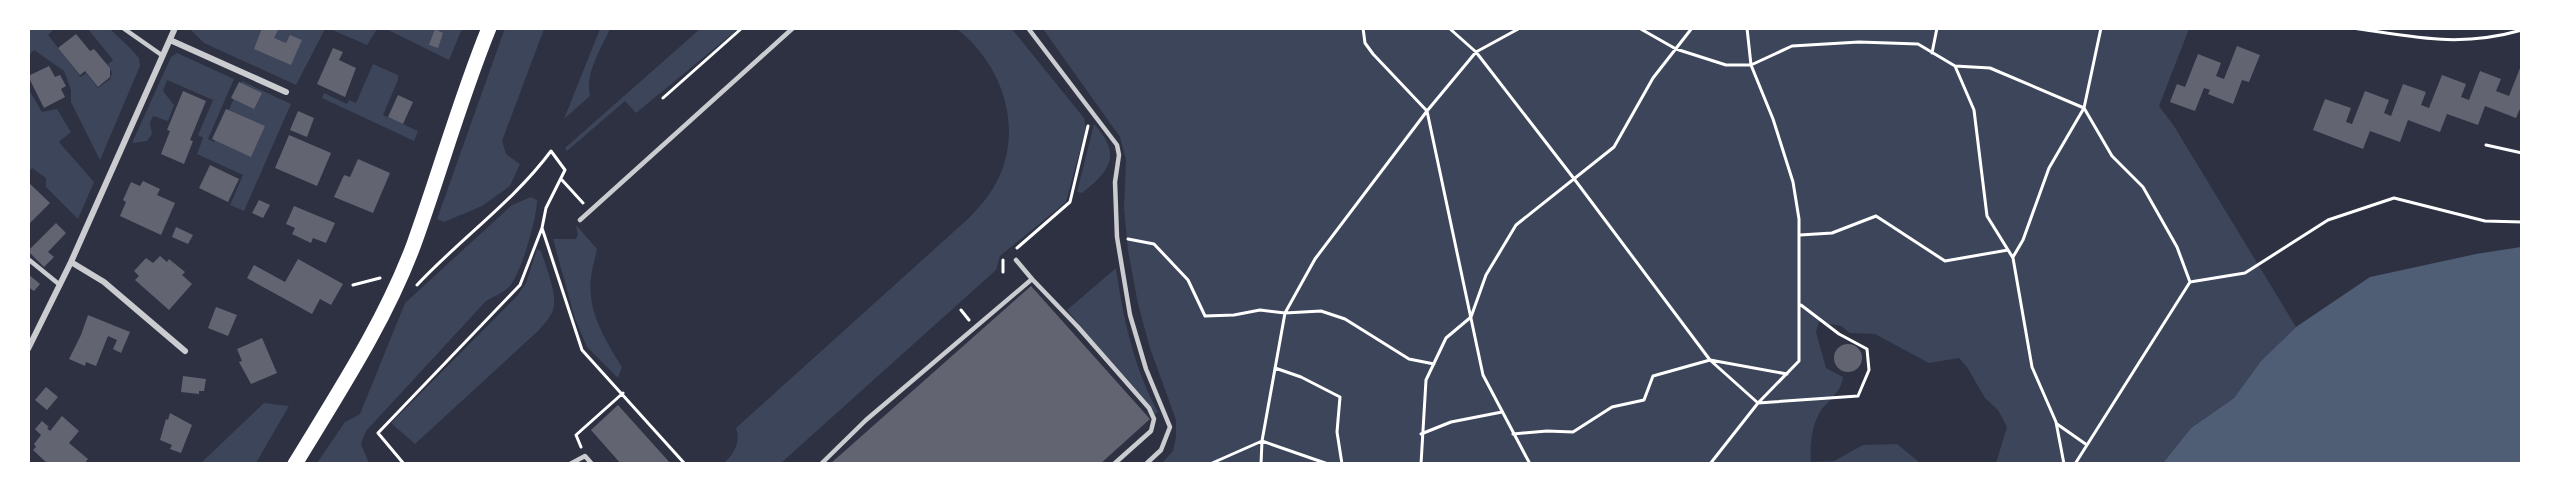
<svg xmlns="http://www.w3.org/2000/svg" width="2550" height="492" font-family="'PT Sans Narrow',sans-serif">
	<rect width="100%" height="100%" fill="#2d3142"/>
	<path fill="#3c4559" d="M29 28 54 29 48 35 81 77 86 73 98 88 110 79 112 73 108 64 113 60 88 29H110L130 48 139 58 140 66 100 160 71 102V90L64 71 34 50 29 55Z
		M505 28 544 29 502 141 506 154 520 164 510 186 482 206 444 222 437 219Z
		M1358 28 1359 30 1362 28 2189 29 2159 106 2174 126 2296 327 2261 361 2234 398 2191 428 2163 463H1996L2007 427 1998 410 1985 398 1967 367 1959 358 1929 363 1875 334 1850 333 1841 326 1819 322 1816 332 1826 368 1843 377C1841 395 1825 401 1818 416 1811 430 1810 447 1811 462L1834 461 1863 445 1897 444 1920 463H1162L1173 451 1176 437V420L1150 348 1138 304 1128 251 1124 209 1126 160 1120 137 1043 29Z
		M190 29H325L296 85 204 43Z
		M330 29 377 28V29L367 45Z
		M386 29H462L449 60Z
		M600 29H610C601 49 585 73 590 96L564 119Z
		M700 29H738L636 113 625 101 567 151 565 148Z
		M957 29H1012L1084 118 1086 128 1066 202 1000 256 996 270 781 463H724C734 454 741 442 736 428L970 217C976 210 983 203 988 196 1028 141 1007 68 957 29Z
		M177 53 234 79 208 139 214 142 242 81 291 104 244 211 230 205 243 175 197 154 203 138 198 135 213 100 167 80 163 91 174 105 168 121 153 116 150 123 152 134 147 141 132 143 171 57Z
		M373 64 398 75V80L383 115 418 131 414 141 322 98 324 93 347 104 349 100 356 103Z
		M29 90 42 112 57 109 71 132 59 142 94 182 78 219 46 187V178L32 168 29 172Z
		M1094 124C1122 155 1111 170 1082 193L1077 192Z
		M531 197 537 200C537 218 522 271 510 286 505 292 493 297 486 301L366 431 361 444 369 463H317L345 422 360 414 405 303 512 205Z
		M576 225 597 249C595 259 592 268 591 278 587 311 605 340 622 367L618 378 587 347 575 319 553 239H576L578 235Z
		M537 249 541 251C546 266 556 291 554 306 553 315 544 324 539 330L415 444 391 423 517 296 526 283Z
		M1116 268C1123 318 1134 368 1158 412L1155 414 1067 310Z
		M264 403 289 406 256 463H201Z"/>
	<path fill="#4f5d75" d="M2521 247V463H2163L2191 428 2234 398 2261 361 2296 327 2370 277 2476 254Z"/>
	<path fill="#626471" d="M262 28H279L274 38 286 43 290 35 302 40 291 65 254 49Z
		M435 29 443 33 438 48 429 45Z
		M76 34 90 51 94 49 110 68V77L98 87 85 71 80 75 58 48Z
		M2237 46 2260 55 2249 82 2242 80 2233 104 2208 94 2210 90 2204 88 2195 111 2170 102 2177 84 2185 87 2198 54 2221 63 2216 76 2224 79Z
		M333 48 343 52 339 60 356 68 345 97 317 84Z
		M2522 63V104L2516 118 2485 106 2478 125 2447 114 2440 132 2408 120 2400 142 2370 131 2363 149 2313 130 2325 99 2351 108 2346 122 2352 124 2365 91 2389 100 2384 113 2391 116 2403 84 2426 92 2421 105 2429 108 2442 75 2466 84 2461 97 2469 100 2480 71 2501 79 2496 91 2509 96Z
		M49 66 55 77 60 75 66 86 61 89 65 97 44 108 28 76Z
		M239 82 262 93 254 109 231 98Z
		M183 91 206 101 190 140 193 141 184 164 161 154 170 131 167 130Z
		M398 95 413 102 403 124 388 117Z
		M226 109 265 126 251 157 212 139Z
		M298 111 314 118 307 137 290 130Z
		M289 135 331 153 317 186 275 168Z
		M358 159 390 173 373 213 334 197 344 175 350 177Z
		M210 165 239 179 228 202 199 188Z
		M143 181 160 189 157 195 175 203 161 235 120 216 126 202 123 200 131 182 140 186Z
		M28 182 50 203 28 225Z
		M259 200 270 205 263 218 252 213Z
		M294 206 335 223 326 243 313 238 311 243 292 234 295 228 286 224Z
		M56 223 66 233 48 252 54 257 44 267 28 251Z
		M176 227 193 235 188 244 172 237Z
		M160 256 167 262 169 259 185 272 182 275 192 284 169 310 135 280 139 276 134 271 146 258 153 263Z
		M298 259 343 284 331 305 320 299 312 314 247 278 254 265 285 282Z
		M28 274 40 284 34 291 28 287Z
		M1031 286 1150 419 1100 464H830Z
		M216 307 237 315 228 336 208 328Z
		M88 315 130 332 121 353 113 349 117 340 108 336 96 366 86 362 85 366 69 359 81 335Z
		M262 338 277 373 251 384 239 362 242 361 237 349Z
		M1834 358a14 14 0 1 1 28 0a14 14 0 1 1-28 0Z
		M183 376 206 379 204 391H199V394L181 392Z
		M46 387 58 397 47 410 35 400Z
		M618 405 671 464H621L591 430Z
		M170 413 192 425 181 453 170 449 172 445 160 440 166 419 168 420Z
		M62 416 79 431 69 443 88 459 84 464H48L33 450 36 447 34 444 41 435 35 429 42 421 49 427 47 428 50 431Z"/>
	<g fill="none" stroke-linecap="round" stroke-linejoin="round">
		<path stroke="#fff" stroke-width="3" d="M1363 28 1365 43 1373 54 1427 111 1483 375 1530 464
			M1449 28 1476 52 1575 180 1710 360 1758 403 1858 396 1869 370 1867 349 1839 334 1801 305
			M1639 28 1676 49 1726 65H1751L1792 46 1859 42 1918 44 1955 66 1990 68 2084 108 2112 156 2143 187 2177 247 2190 282 2075 464
			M2353 28C2415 37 2459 48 2522 30
			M1932 53 1937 28
			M1955 66 1974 110 1987 216 2013 258 2032 367 2056 422 2064 464
			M663 98 742 28
			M2486 145 2522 153
			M562 180 583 203
			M1800 235 1832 233 1876 216 1945 261 2008 250
			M1128 239 1154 244 1188 280 1205 316 1234 315 1260 310 1285 313 1321 311 1345 319 1409 359 1434 364
			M1017 248 1070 202 1088 126
			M2013 257 2023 240 2049 168 2084 108 2101 28
			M1003 260V272
			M2190 282 2245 273 2328 220 2394 198 2485 221 2522 222
			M353 285 380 278
			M417 285C460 239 514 201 551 151L565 170 546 208 542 228 582 350 685 464
			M961 310 969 320
			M1275 368 1301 377 1340 397 1337 432 1342 464
			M2057 424 2087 445
			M1421 434 1451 422 1502 412
			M1513 434 1547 431 1573 432 1612 407 1644 400 1653 376 1710 360 1787 374
			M581 447 576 435 623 393
			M404 464 378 433 520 285 542 228
			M1210 464 1262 441 1328 464
			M1261 464 1262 441 1285 313 1315 259 1427 111 1476 52 1520 28
			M1421 464 1426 380 1446 338 1471 317 1486 275 1516 225 1614 147 1653 78 1692 28
			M1710 464 1758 403 1799 361V219L1793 182 1773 119 1751 65 1747 28"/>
		<path stroke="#caccd0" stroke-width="4.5" d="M123 28 163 56
			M1028 28 1117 145 1119 155 1115 182 1117 237 1130 315 1146 369 1170 427 1161 450 1146 464
			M580 220 793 28
			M28 259 60 285
			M1032 279 1078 327 1149 408 1154 419 1151 431 1114 464
			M570 464 585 456 592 464
			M821 464 866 420 1032 279 1016 260"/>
		<path stroke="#caccd0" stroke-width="6" d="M170 40 286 92
			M71 262 104 282 185 351
			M28 349 71 262 175 28"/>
		<path stroke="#fff" stroke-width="15" d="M295 464C338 393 385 322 414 244 440 172 460 99 489 28"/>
	</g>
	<rect width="2550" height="492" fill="none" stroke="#ffffff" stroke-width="60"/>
</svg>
